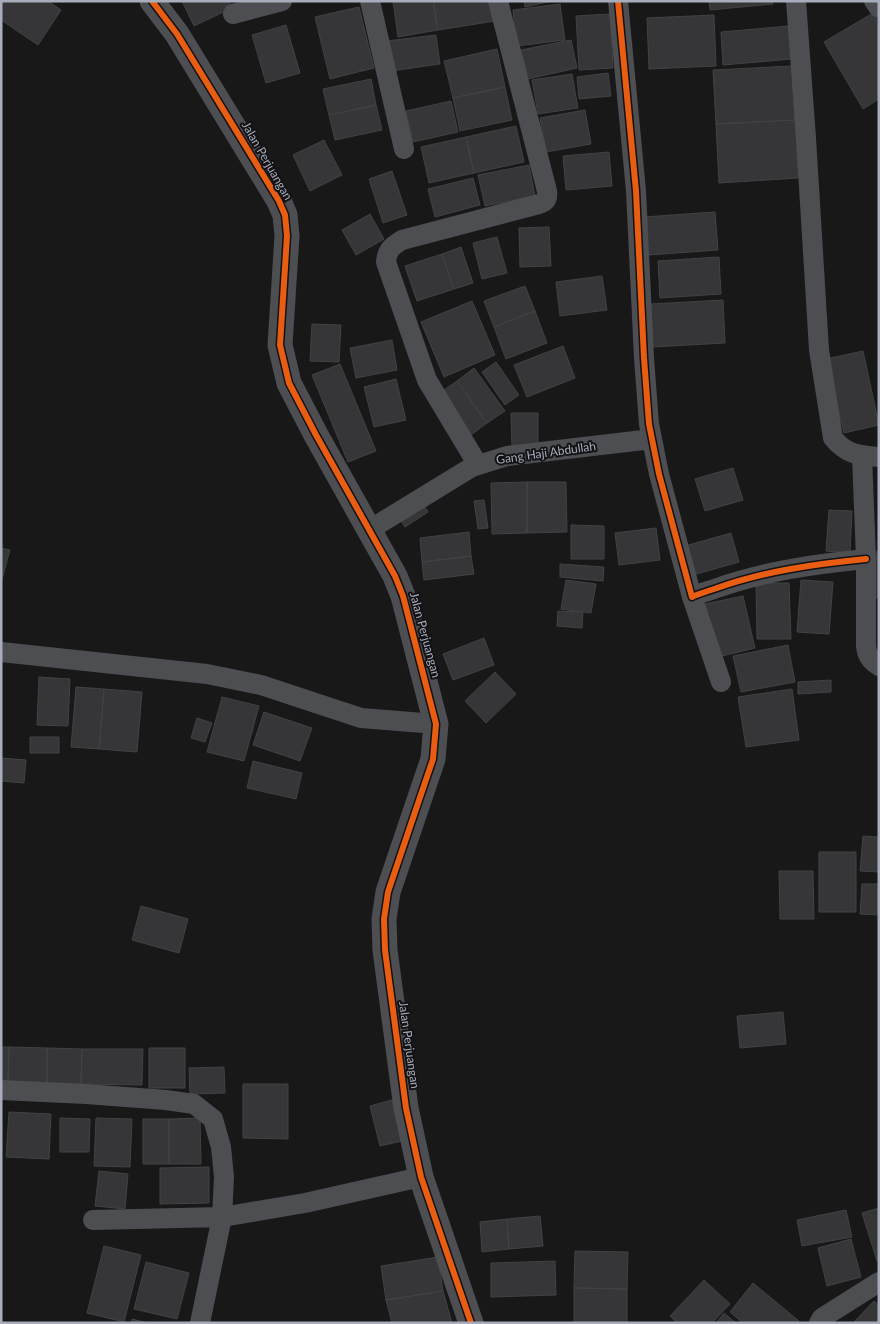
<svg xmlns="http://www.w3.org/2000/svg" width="880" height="1324" font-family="Lato,sans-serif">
	<rect width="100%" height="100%" fill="#181819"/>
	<path fill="#363638" stroke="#414245" d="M1 1H48L61 10 38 45 1 20Z
		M182 1H229L232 8 194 26Z
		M393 1H433L438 30 398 37Z
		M433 1H492L495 21 438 30Z
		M524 1H552L525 7Z
		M709 1H772L773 4 710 10Z
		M560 4 565 40 517 46 513 10Z
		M359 7 374 68 330 79 315 17Z
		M873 13 879 23V99L863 109 824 42Z
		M610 14 613 68 579 70 576 16Z
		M714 15 716 66 649 69 647 18Z
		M286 25 300 73 266 83 252 35Z
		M789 26 792 59 723 65 721 32Z
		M436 35 440 64 391 71 387 41Z
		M571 40 577 68 528 79 521 50Z
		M497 49 505 87 453 98 444 61Z
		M792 66 795 120 716 124 713 70Z
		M608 73 611 96 579 99 577 77Z
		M572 74 578 108 538 114 532 80Z
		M371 79 376 105 329 115 323 89Z
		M505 87 512 120 460 131 453 98Z
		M451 101 458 132 413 142 406 111Z
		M376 105 382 130 335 140 329 115Z
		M585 110 591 144 546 152 540 118Z
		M795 120 799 178 719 183 716 124Z
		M516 126 524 162 474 173 466 137Z
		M466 137 474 173 429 183 421 147Z
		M324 140 342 175 310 191 293 155Z
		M609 152 612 186 566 190 563 156Z
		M529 165 535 196 485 206 478 175Z
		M392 171 407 215 383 223 369 179Z
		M473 178 480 205 435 217 428 189Z
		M715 212 718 250 648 255 644 217Z
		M370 214 384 239 356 255 342 230Z
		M549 227 551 266 520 267 519 228Z
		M497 237 507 273 482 279 473 243Z
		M461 247 473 283 454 289 442 254Z
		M442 254 454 289 417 301 405 266Z
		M719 257 721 294 660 298 658 261Z
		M602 276 607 310 560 316 556 282Z
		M525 286 535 311 494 327 484 301Z
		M723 300 725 343 653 347 651 304Z
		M472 301 495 355 444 377 421 322Z
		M535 311 547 343 506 359 494 327Z
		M312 324 341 325 339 362 310 361Z
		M392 340 397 370 356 378 350 348Z
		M563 346 575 378 527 397 514 365Z
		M863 351 879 425 844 433 826 359Z
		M496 362 519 395 505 405 482 372Z
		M340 364 376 451 348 462 312 375Z
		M474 368 505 411 487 423 457 381Z
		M396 379 406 420 374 427 364 387Z
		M457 381 487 423 471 435 441 392Z
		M511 413H538V450H512Z
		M733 468 743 500 705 511 695 479Z
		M527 482H566L567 532 527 533Z
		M527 482V533L492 534 491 483Z
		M484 500 488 528 478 529 474 501Z
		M421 501 428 512 405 527 398 516Z
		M829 510 852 511 850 553 826 551Z
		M571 525 604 526V559H571Z
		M656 528 660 560 619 565 615 533Z
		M469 532 471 556 422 562 420 538Z
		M731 533 739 562 693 575 685 546Z
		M1 548 10 550 1 583Z
		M877 551H879V598L871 597Z
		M471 556 474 574 424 580 422 562Z
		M560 564 604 567 603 581 560 577Z
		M566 580 596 584 591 613 561 609Z
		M801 580 833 582 829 634 797 632Z
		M756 583H789L791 639H757Z
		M743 596 755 648 718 657 705 604Z
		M558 611 583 612 582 628 557 626Z
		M484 638 494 665 453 680 443 654Z
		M788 645 795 682 741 692 733 656Z
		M495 672 516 694 486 723 465 701Z
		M39 677 70 679 68 726 37 725Z
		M831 680V692L798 694V682Z
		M76 687 104 689 99 749 71 747Z
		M104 689 142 692 137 752 99 749Z
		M792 689 799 740 746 747 738 697Z
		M222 697 259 706 244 761 207 752Z
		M264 712 312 728 300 761 253 745Z
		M197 718 212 723 205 742 191 738Z
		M30 737H59V753H30Z
		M1 758 26 760 24 783 1 781Z
		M253 761 302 773 296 799 247 788Z
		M863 836 879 837V872L860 871Z
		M819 852H856V912H819Z
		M779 871H813L814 919H780Z
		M862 884H879V915L860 914Z
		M141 906 188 919 179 953 132 940Z
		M783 1012 786 1044 740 1048 737 1016Z
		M1 1047H9L8 1083H1Z
		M9 1047 47 1048V1083H8Z
		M47 1048 82 1049 81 1084 47 1083Z
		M149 1048H185V1088H149Z
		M82 1049H143L142 1085 81 1084Z
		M224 1067 225 1093 190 1094 189 1068Z
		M243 1084H288V1139L243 1138Z
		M392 1100 402 1141 380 1146 370 1106Z
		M9 1112 51 1114 49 1159 6 1157Z
		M60 1118 90 1119 89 1152H60Z
		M96 1118 132 1119 130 1167 94 1166Z
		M200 1118 201 1164H169V1119Z
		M143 1119H169V1164H143Z
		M209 1167V1203L160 1204V1168Z
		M99 1171 128 1174 125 1209 95 1206Z
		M879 1208V1260L877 1261 862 1213Z
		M846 1210 852 1237 802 1246 797 1220Z
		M540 1216 543 1246 509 1249 507 1219Z
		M507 1219 509 1249 482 1252 480 1222Z
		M851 1239 861 1277 827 1286 818 1248Z
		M104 1246 141 1255 124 1322 87 1313Z
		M575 1251 628 1252 627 1289 574 1288Z
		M438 1257 443 1291 386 1300 381 1266Z
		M555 1261 556 1295 491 1297V1263Z
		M146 1262 189 1273 177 1319 134 1309Z
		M704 1280 730 1304 712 1323H677L670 1316Z
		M753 1283 799 1321 798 1323H743L730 1312Z
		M574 1288 627 1289V1323H574Z
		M443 1291 452 1323H392L386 1300Z
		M874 1301 879 1306V1323H853Z
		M724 1313 736 1323H716Z
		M132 1319 148 1323H131Z"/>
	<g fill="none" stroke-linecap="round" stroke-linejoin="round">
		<path stroke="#4c4e52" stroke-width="20" d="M370 1 404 149
			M618 1 636 191 644 358 649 424 659 474 692 597C700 593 709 591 717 588 765 571 815 564 866 559
			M796 1 806 138 819 350 833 438C847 455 858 455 879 457
			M874 1 879 8
			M233 14 282 1
			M862 456 866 559V646C867 656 871 661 879 666
			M478 465 427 380 386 262C387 250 392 246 402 240L539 204C546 202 548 198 547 191L498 1
			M369 530 472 467 507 456 652 439
			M692 597 721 682
			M1 652 207 674 261 685 361 718 436 724
			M1 1090 86 1094 166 1100 194 1104 213 1119 221 1147 224 1177 222 1217 305 1203 421 1177
			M93 1220 222 1217 200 1323
			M819 1323 822 1318 879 1282"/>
		<path stroke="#4c4e52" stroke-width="25" d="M152 1 177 34 279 201 285 215 287 236 280 345 289 383 316 435 395 576 403 596 436 724 433 759 388 892 384 919 385 950 406 1108 421 1177 471 1323"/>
		<g stroke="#131215" stroke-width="9">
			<path id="cycleway" d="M152 1 177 34 279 201 285 215 287 236 280 345 289 383 316 435 395 576 403 596 436 724 433 759 388 892 384 919 385 950 406 1108 421 1177 471 1323
				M618 1 636 191 644 358 649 424 659 474 692 597C700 593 709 591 717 588 765 571 815 564 866 559"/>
		</g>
		<use href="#cycleway" stroke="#e95d12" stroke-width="6"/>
	</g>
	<g text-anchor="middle" stroke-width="4" stroke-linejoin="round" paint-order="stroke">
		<g font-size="12" fill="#a8adbb" stroke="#131215">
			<text transform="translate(267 161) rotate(60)" y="4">Jalan Perjuangan</text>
			<text transform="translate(546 453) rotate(-8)" y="4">Gang Haji Abdullah</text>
			<text transform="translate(425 635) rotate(75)" y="4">Jalan Perjuangan</text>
			<text transform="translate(409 1045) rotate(82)" y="4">Jalan Perjuangan</text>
		</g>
	</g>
	<rect width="880" height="1324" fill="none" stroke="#a8adbb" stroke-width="5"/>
</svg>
